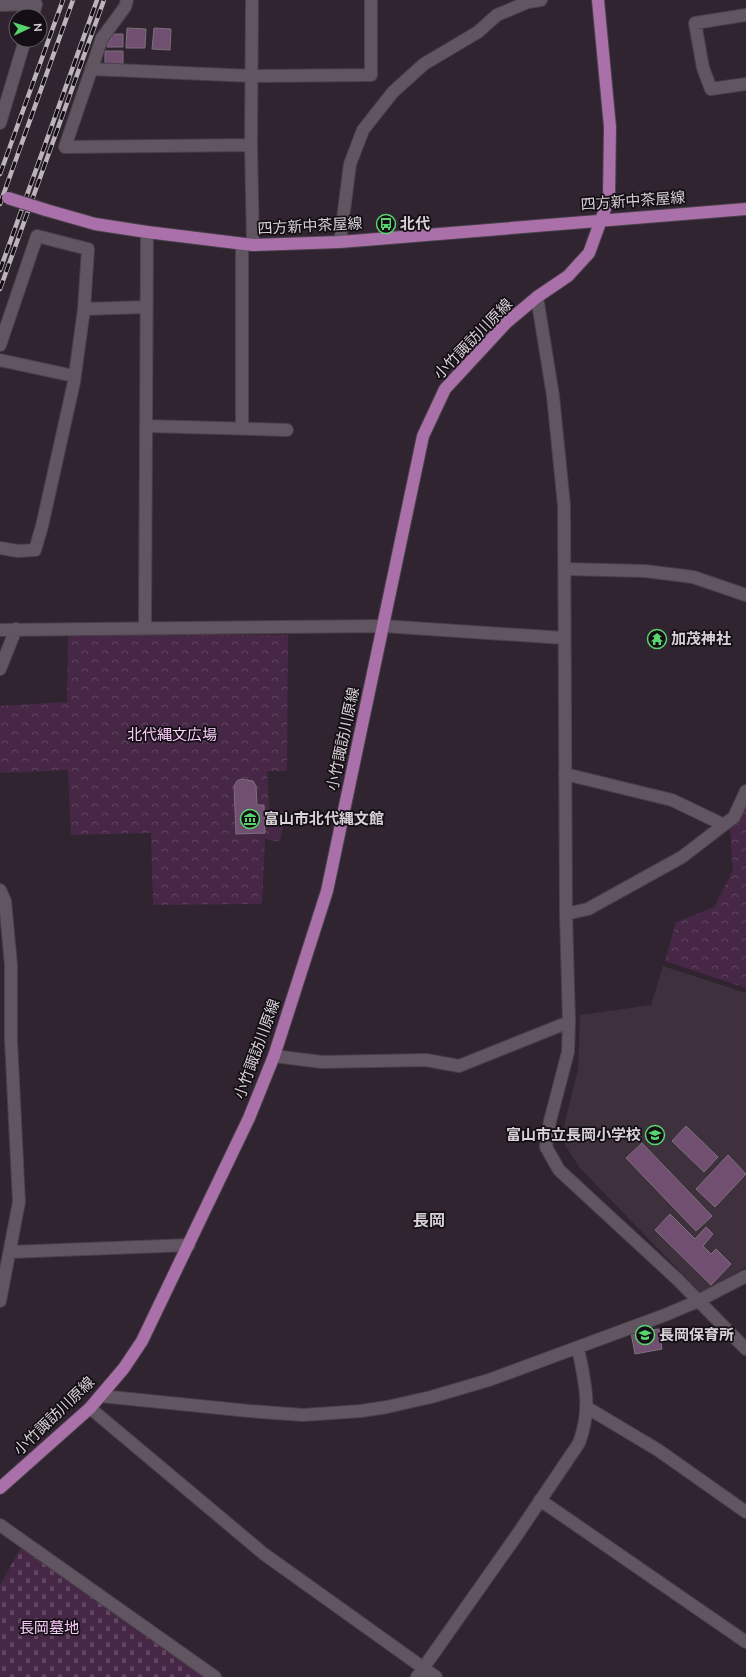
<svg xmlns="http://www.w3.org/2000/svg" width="746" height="1677" font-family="Mulish,'Noto Sans JP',sans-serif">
	<defs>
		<pattern id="cemetery-stones" width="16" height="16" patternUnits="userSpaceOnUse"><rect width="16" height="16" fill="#462846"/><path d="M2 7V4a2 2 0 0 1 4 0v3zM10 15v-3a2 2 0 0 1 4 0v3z" fill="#604660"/></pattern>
		<pattern id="park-crowns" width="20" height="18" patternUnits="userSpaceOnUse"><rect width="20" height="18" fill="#462846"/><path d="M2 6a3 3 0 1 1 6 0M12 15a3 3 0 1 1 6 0" fill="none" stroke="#604660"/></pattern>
	</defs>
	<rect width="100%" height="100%" fill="#2f242f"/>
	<path fill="#3e303d" d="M663 966 746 993V1267L701 1293 579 1167 565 1145 564 1126 578 1070 580 1015 651 1005Z"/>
	<path fill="url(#cemetery-stones)" d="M21 1548 207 1677H0V1585Z"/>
	<path fill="url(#park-crowns)" d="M68 635H288L287 771H267L269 809 286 811 280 842 265 839 262 904 153 905 151 833 71 835 68 770 0 773V706L67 702Z
		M746 806V988L665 961 676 922 714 907 733 870 730 828Z"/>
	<path fill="#714f70" stroke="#7d707c" d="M127 28 146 29 145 48H126Z
		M154 28 171 29 170 50 152 49Z
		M115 34H123V47H107V40H111V35Z
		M105 51H123V64H105Z
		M241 779 253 781 256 786 257 805H264L265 833 236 834 234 786 237 781Z
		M686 1126 718 1157 704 1172 672 1141Z
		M642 1143 712 1216 696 1231 626 1158Z
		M728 1155 746 1174 715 1207 696 1189Z
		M670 1214 695 1239 706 1227 713 1234 703 1246 711 1254 716 1249 731 1264 711 1285 655 1230Z
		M659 1329 662 1349 635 1354 631 1333Z"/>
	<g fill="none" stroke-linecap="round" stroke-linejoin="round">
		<g stroke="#494049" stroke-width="14">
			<path id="minor" d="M127 0 125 7 102 38 65 147 251 145
				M252 0 251 145 253 245
				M0 5 36 4 33 16
				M746 15 695 23 703 68 711 89 746 84
				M91 69 252 76 371 75V0
				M0 123 25 40
				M340 242 350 164 363 130 393 92 424 64 478 32 497 15 528 2 541 0
				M242 244V428
				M537 297 553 396 564 505 566 914 569 1022 568 1052 550 1121 546 1147 559 1170 677 1279 746 1349
				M84 309 146 307
				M0 345 37 236 88 249 84 309 74 382 42 526 35 550 18 551 0 548
				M0 360 74 376
				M146 426 287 430
				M565 569 645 571 693 577 746 595
				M145 628 147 232
				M0 630 383 626 564 638
				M0 669 16 629
				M565 774 672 800 722 824
				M0 890 5 901 11 965V1040L19 1202 0 1301
				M566 914 588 909 682 857 734 817 746 791
				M274 1056 322 1062 426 1060 459 1066 569 1022
				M10 1252 189 1245
				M101 1396 249 1411 303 1415 361 1411 387 1407 431 1397 489 1380 665 1315 698 1301 746 1276
				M586 1407 658 1450 746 1512
				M90 1408 264 1554 436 1677
				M540 1500 746 1642
				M0 1525 215 1677
				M417 1677 517 1535 579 1443C592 1408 585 1383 578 1348"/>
		</g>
		<g stroke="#494049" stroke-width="14">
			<path id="major" d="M46 210 95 224 147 232 253 245 340 242 746 209
				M0 1488 90 1408 124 1368 142 1341 249 1118 274 1056 327 891 423 436 445 389 506 323 537 297 568 276 589 253 609 198 610 127 598 0"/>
		</g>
		<use href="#minor" stroke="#615561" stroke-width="12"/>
		<use href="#major" stroke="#aa70aa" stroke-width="12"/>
		<g stroke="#bbb4bb" stroke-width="4.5">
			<path id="rail" d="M0 174 63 0
				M0 204 73 0
				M0 270 97 0
				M0 289 104 0"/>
		</g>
		<use href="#rail" stroke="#140f14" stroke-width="3" stroke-dasharray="9" stroke-linecap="butt"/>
		<g stroke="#494049" stroke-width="14" stroke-linecap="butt">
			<path id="major-bridge" d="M8 198 46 210"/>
		</g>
		<use href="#major-bridge" stroke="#aa70aa" stroke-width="12"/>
	</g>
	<defs>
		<g id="bus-ring" transform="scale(1)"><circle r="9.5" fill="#140f14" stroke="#59d56f" stroke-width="1.5"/><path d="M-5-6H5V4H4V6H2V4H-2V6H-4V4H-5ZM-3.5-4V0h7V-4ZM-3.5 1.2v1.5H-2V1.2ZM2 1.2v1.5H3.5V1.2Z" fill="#59d56f"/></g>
		<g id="temple-ring" transform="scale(1)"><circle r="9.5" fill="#140f14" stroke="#59d56f" stroke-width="1.5"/><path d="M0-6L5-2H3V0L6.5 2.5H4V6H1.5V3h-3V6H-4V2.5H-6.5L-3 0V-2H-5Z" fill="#59d56f"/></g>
		<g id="museum-ring" transform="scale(1)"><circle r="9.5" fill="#140f14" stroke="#59d56f" stroke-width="1.5"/><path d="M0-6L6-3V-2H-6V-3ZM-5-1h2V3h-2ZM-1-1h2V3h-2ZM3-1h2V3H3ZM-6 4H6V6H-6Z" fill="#59d56f"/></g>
		<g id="school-ring" transform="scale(1)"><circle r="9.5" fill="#140f14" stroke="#59d56f" stroke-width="1.5"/><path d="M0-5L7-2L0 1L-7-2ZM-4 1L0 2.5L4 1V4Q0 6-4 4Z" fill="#59d56f"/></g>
	</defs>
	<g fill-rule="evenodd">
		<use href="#bus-ring" x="386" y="224"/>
		<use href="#temple-ring" x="657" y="639"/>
		<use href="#museum-ring" x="250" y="819"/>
		<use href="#school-ring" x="655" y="1135"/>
		<use href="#school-ring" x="645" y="1335"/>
	</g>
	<g text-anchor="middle" stroke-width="3.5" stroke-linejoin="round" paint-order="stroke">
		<g font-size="15" fill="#d9d2d8" stroke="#140f14">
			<text transform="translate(633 201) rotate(-4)" y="5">四方新中茶屋線</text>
			<text transform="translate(310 226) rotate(-3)" y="5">四方新中茶屋線</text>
			<text transform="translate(473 339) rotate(-46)" y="5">小竹諏訪川原線</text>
			<text transform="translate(343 739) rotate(-78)" y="5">小竹諏訪川原線</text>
			<text transform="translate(257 1049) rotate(-70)" y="5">小竹諏訪川原線</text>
			<text transform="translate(54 1416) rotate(-44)" y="5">小竹諏訪川原線</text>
		</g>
		<g font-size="15" font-weight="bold" fill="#d9d2d8" stroke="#140f14" text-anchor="start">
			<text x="400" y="229">北代</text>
			<text x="671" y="644">加茂神社</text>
			<text x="264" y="824">富山市北代縄文館</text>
			<text x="641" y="1140" text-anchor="end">富山市立長岡小学校</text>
			<text x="659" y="1340">長岡保育所</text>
		</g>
		<g font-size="15" fill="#faccf9" stroke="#140f14">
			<text x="172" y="740">北代縄文広場</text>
			<text x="49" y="1633">長岡墓地</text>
		</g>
		<g font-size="16" font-weight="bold" fill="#d9d2d8" stroke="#140f14">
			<text x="429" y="1226">長岡</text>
		</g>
	</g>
	<g transform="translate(28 28) rotate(86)"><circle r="19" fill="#140f14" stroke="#635d62"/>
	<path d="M0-3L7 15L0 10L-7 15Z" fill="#59d56f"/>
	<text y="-6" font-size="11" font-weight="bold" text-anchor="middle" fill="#d9d2d8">N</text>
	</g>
</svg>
